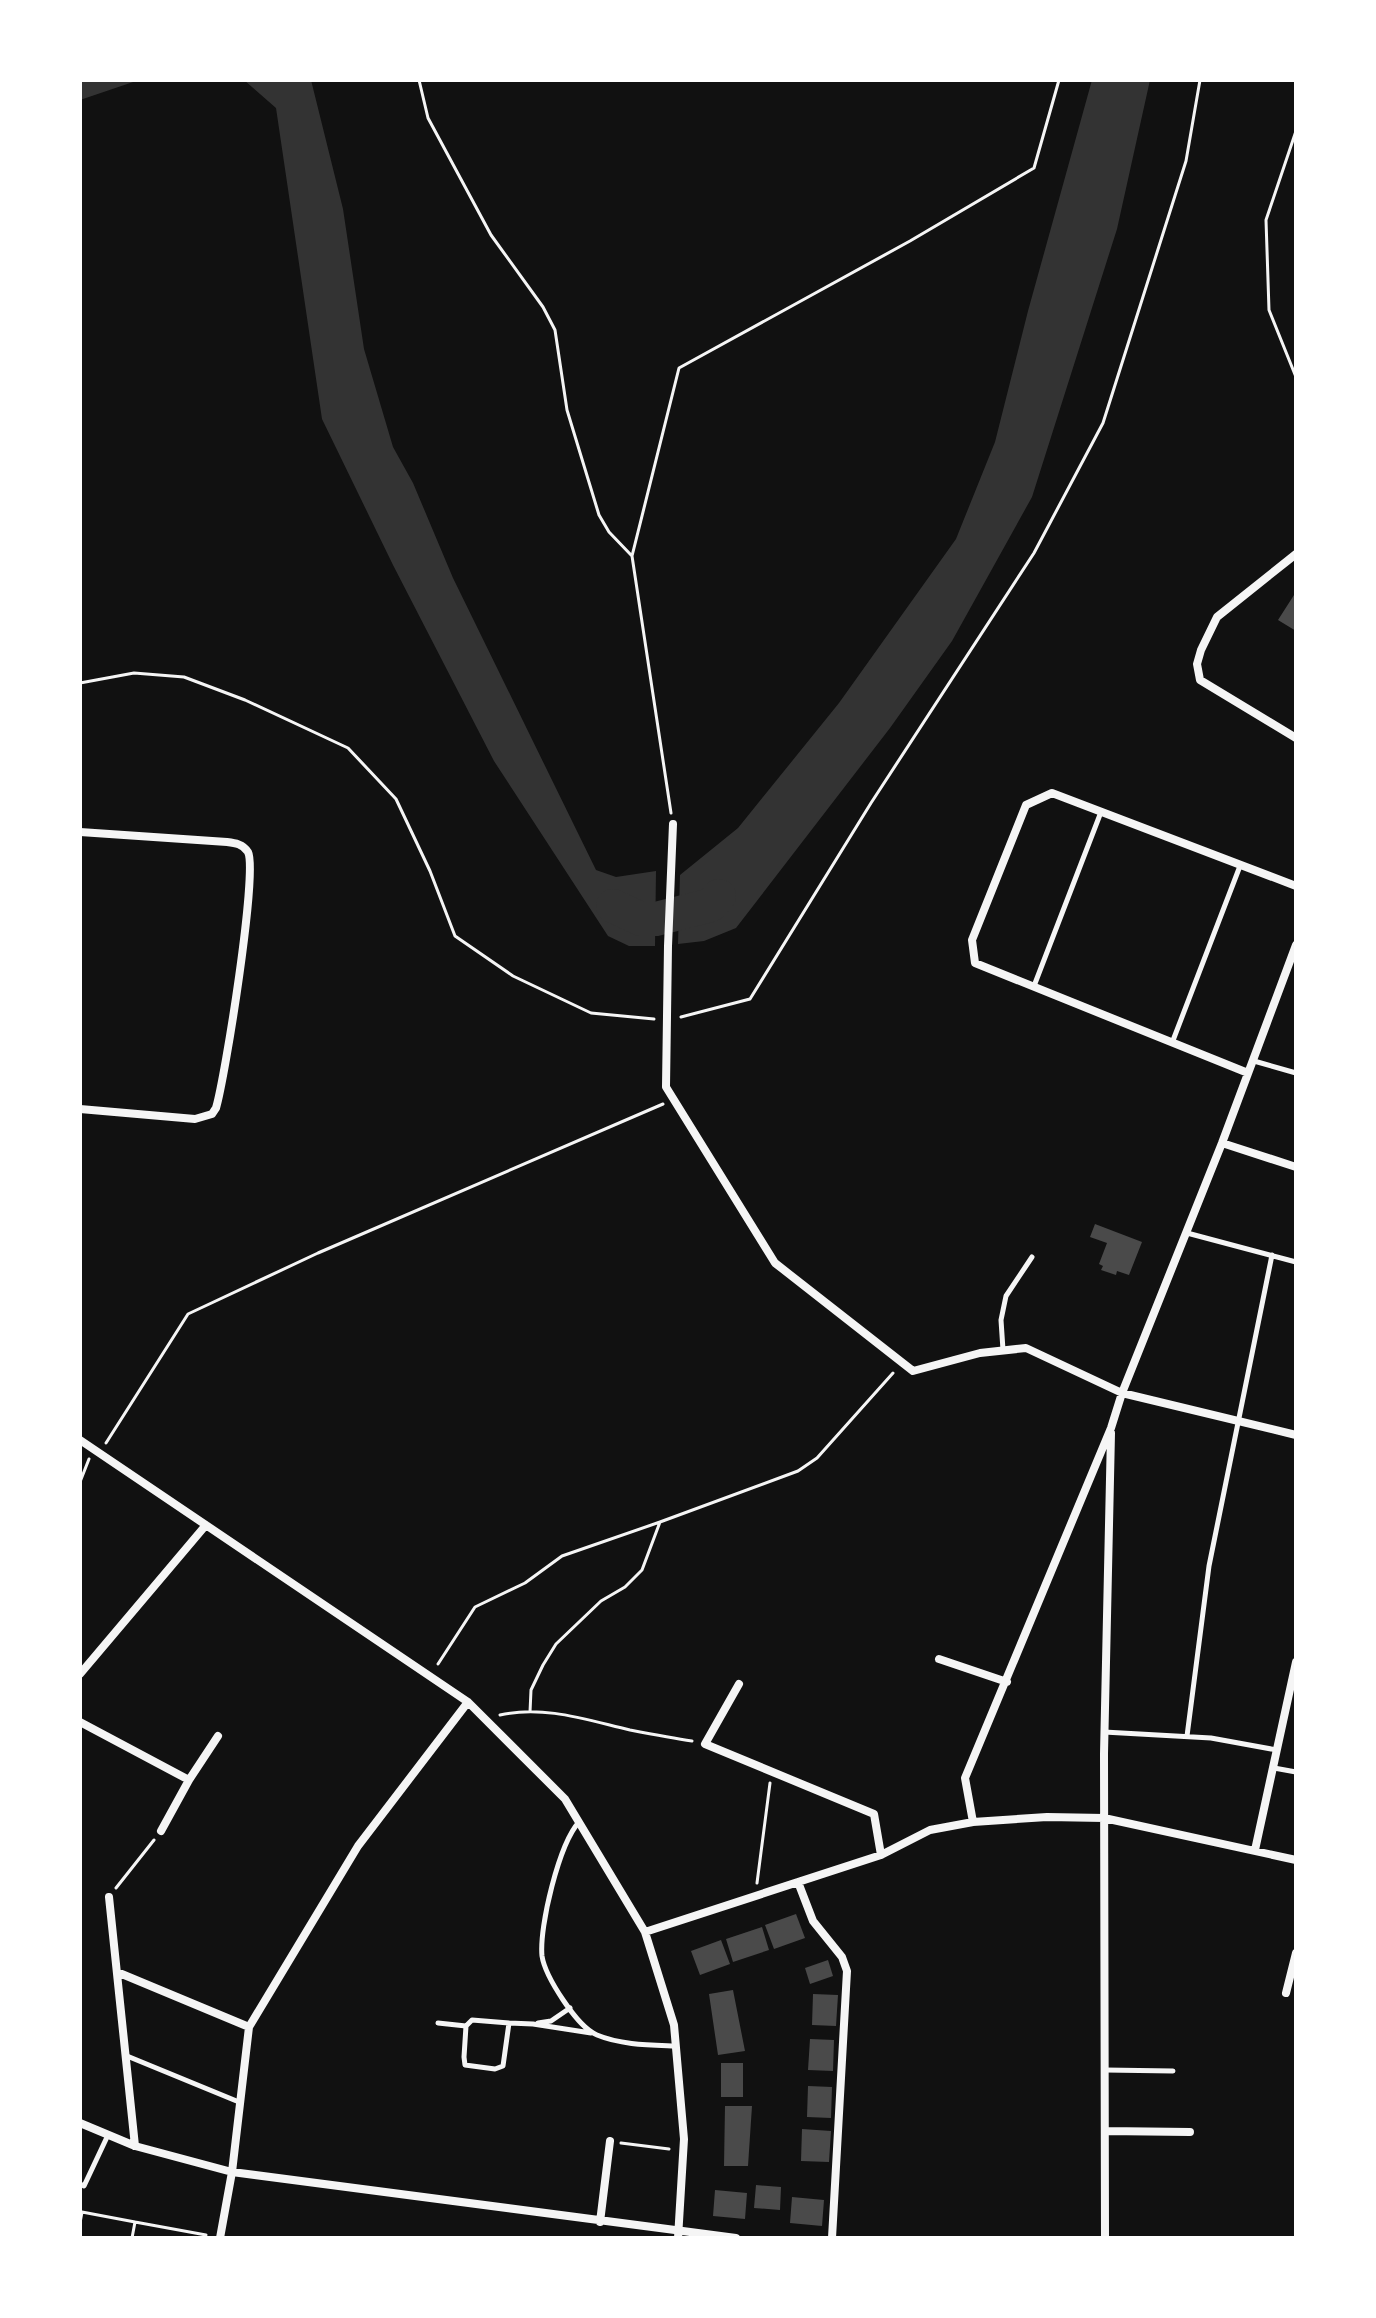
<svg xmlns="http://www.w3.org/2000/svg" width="1376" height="2318" font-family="Roboto,sans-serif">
	<rect width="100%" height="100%" fill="#111"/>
	<path fill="#333" d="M80 80H139L80 100Z
		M244 80H311L343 209 364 349 393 447 413 483 453 578 596 870 616 877 656 871 655 946H629L608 936 494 761 393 565 322 419 276 108Z
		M1092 80H1150L1117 229 1032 497 952 641 890 728 736 928 704 941 678 944 680 875 738 828 839 703 956 539 995 442 1028 311Z"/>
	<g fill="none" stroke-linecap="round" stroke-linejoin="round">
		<path stroke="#333" stroke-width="34" d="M613 906 641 919H656L711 905 719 896"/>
	</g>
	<path fill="#4a4a4a" d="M1294 595 1296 596V631L1278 620Z
		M1095 1224 1142 1242 1129 1275 1117 1271 1116 1275 1101 1270 1103 1266 1099 1264 1107 1243 1090 1237Z
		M796 1914 805 1938 774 1949 765 1925Z
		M762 1927 769 1950 733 1962 726 1939Z
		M721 1940 730 1964 700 1975 691 1951Z
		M828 1960 833 1976 810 1984 805 1968Z
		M733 1990 745 2051 718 2055 709 1994Z
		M813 1994 838 1995 836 2026 812 2025Z
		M810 2039 834 2040 833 2071 808 2070Z
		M721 2063H743V2097H721Z
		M808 2086 832 2087 831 2118 807 2117Z
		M725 2106H752L748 2166H724Z
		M802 2129 831 2131 829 2162 801 2161Z
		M756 2185 781 2187 780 2210 754 2208Z
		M715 2190 747 2193 745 2219 713 2216Z
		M792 2197 824 2200 822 2226 790 2223Z"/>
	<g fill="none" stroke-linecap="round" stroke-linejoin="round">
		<path stroke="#f5f5f5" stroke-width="3" d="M419 80 428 118 491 235 543 307 555 330 567 410 599 515 609 532 632 556
			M1296 131 1266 220 1269 310 1296 377
			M80 683 134 673 184 677 245 700 348 748 396 799 430 871 455 936 513 976 591 1013 654 1019
			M671 813 632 556 679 368 910 241 1034 168 1059 80
			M681 1017 750 999 871 803 1034 553 1103 423 1186 161 1200 80
			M106 1443 188 1314 318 1253 663 1104
			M80 1482 89 1459
			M438 1664 475 1607 525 1583 562 1556 660 1522
			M530 1712 531 1690 543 1665 556 1644 601 1601 625 1587 642 1570 660 1522 798 1471 817 1458 893 1373
			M500 1715C544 1705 587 1720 630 1730 651 1734 672 1738 692 1741
			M757 1883 770 1783
			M116 1888 154 1840
			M621 2143 669 2149
			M135 2222 206 2235
			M80 2223 82 2212 135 2222 132 2238"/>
		<path stroke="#f5f5f5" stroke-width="5" d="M1034 986 1101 812
			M1172 1043 1240 866
			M1254 1061 1296 1073
			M1187 1233 1296 1262
			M1003 1350 1001 1320 1006 1296 1032 1257
			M1104 1732 1211 1738 1277 1750
			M1187 1736 1209 1566 1272 1255
			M1274 1768 1296 1772
			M579 1822C559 1844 539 1927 542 1956 545 1976 577 2027 597 2035 621 2045 650 2045 675 2046
			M438 2023 466 2026
			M509 2023 472 2020 466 2026 464 2057 465 2065 495 2069 503 2066 509 2023 533 2024 591 2033
			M538 2023 551 2021 570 2008
			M127 2056 239 2102
			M1105 2070 1173 2071
			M80 2184 84 2186 108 2135"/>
		<path stroke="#f5f5f5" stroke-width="8" d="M1296 554 1217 617 1201 650 1197 664 1200 680 1296 738
			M673 824 668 946 666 1087 775 1263 913 1371 980 1353 1026 1348 1122 1393 1296 1435
			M80 832 227 842C235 843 243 844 248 852 258 872 225 1078 216 1108L212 1114 195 1119 80 1109
			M1248 1073 975 963 972 940 1026 805 1052 793 1296 886
			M1222 1143 1296 1167
			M80 1440 468 1702 565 1799 645 1932 674 2025 684 2139 678 2238
			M939 1659 1007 1682
			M80 1674 206 1525
			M739 1684 705 1744 874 1814 881 1855
			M80 1722 189 1780
			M973 1822 965 1778 1111 1428 1122 1393 1222 1143 1296 945
			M161 1831 189 1780 218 1736
			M1255 1850 1296 1662
			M798 1882 813 1921 842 1957 847 1971 832 2238
			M109 1897 135 2146
			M645 1932 881 1855 930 1830 973 1822 1047 1817 1104 1818 1296 1860
			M117 1972 249 2027
			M1286 1993 1296 1953
			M80 2123 135 2146 232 2172 736 2238
			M1105 2131 1190 2132
			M600 2222 610 2141
			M220 2238 232 2172 249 2027 358 1846 468 1702
			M1105 2238 1104 1754 1111 1433"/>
	</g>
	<rect width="1376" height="2318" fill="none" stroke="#ffffff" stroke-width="164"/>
</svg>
